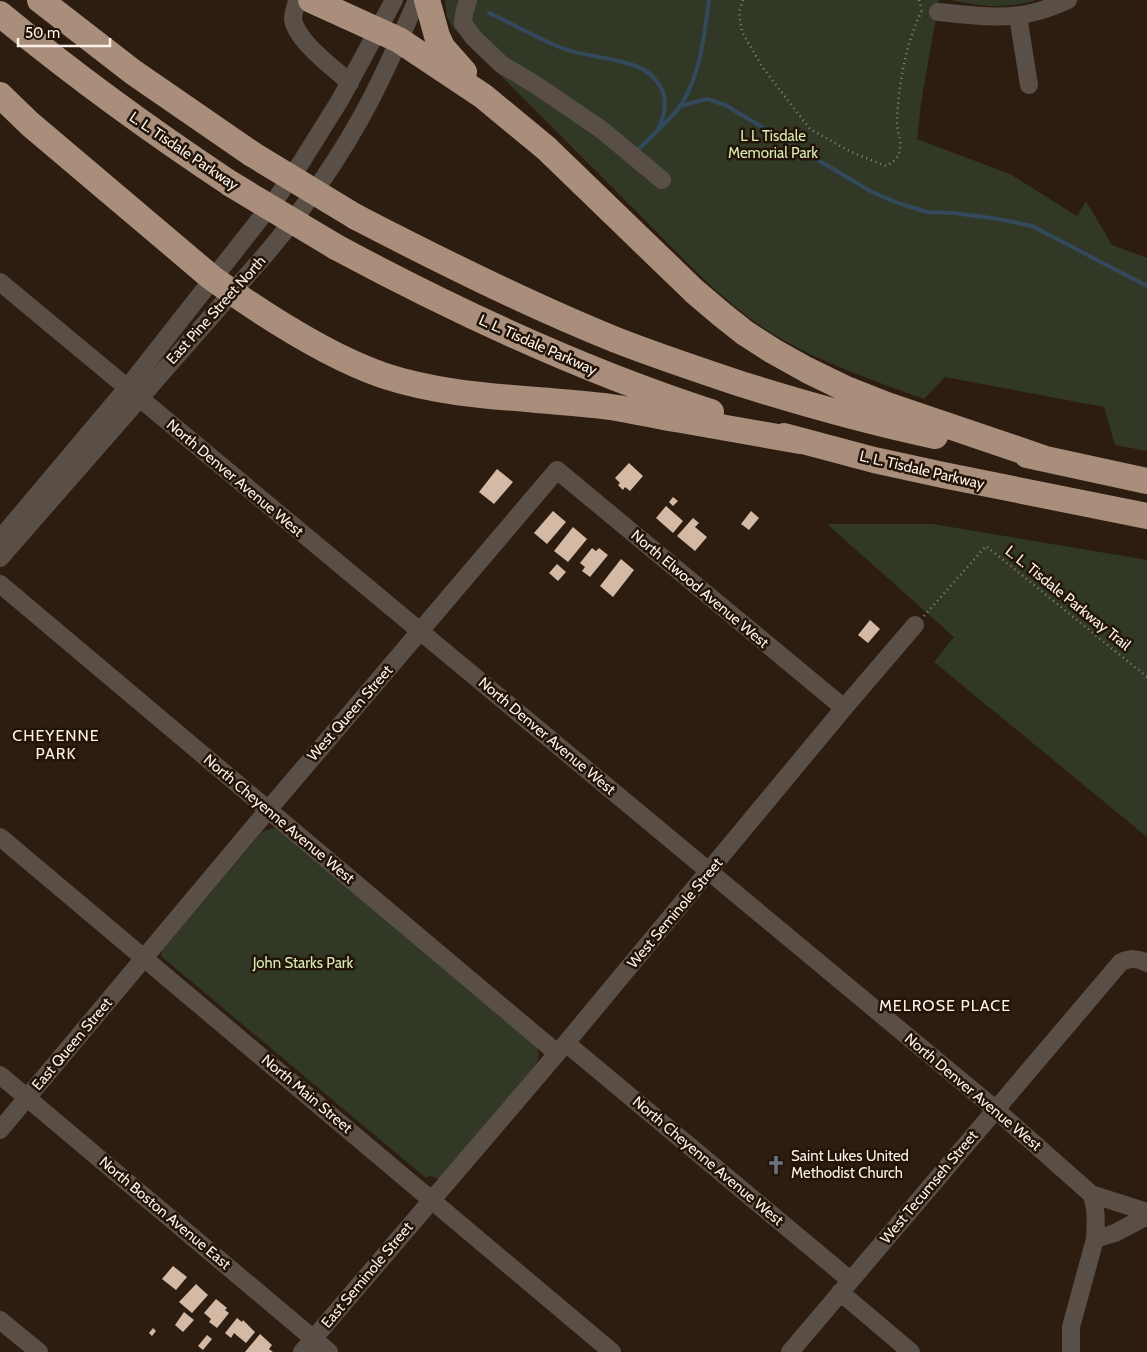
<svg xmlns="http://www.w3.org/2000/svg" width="1147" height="1352" font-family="Cabin,sans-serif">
	<rect width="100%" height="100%" fill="#2d1d11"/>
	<path fill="#313826" d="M445 0H939L921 103 917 139 1010 174 1077 216 1086 201 1112 245 1147 258V451L1115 445 1104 407 945 377 924 399C872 380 810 359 764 328 716 296 676 251 636 211 575 150 514 89 453 28L447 17Z
		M951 0H1037C1006 9 982 7 951 0Z
		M827 524H933L1147 560V837L934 662 954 637Z
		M273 828 279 829 536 1045C539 1052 539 1058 536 1064L439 1179 430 1176 426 1178 162 957 161 954 163 949 262 832Z"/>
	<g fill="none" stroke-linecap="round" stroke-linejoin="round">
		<path stroke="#324a5c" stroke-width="4" d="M489 13C513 24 537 38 562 48 586 57 612 57 636 66 651 71 665 88 665 103 665 112 662 121 658 129
			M680 106 707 99 725 105 872 192 898 203 927 212 954 213 998 219 1032 226 1147 286
			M638 150C650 137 672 118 681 105 701 73 704 36 709 0"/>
	</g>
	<path fill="#d4b9a4" d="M629 463 643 476 630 491 625 487 623 490 618 485 620 483 615 478Z
		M497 469 513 482 494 504 479 492Z
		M673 497 678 501 673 506 669 502Z
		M666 506 683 521 673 533 656 518Z
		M553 511 566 522 547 544 534 533Z
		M751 511 759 518 749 530 741 524Z
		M693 518 699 523 695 527 707 537 695 551 677 536Z
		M573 527 587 539 568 562 554 551Z
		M592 548 596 551 599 548 608 555 590 577 582 571 585 567 580 563Z
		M621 559 634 570 613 597 600 586Z
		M557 564 566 572 558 581 549 573Z
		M870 620 880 629 868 643 858 635Z
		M173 1266 187 1277 176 1290 162 1279Z
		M196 1284 208 1295 192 1313 179 1302Z
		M216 1299 227 1308 225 1310 229 1313 217 1328 209 1322 211 1319 204 1313Z
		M184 1312 194 1320 183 1332 175 1325Z
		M237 1318 242 1322 243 1320 255 1332 246 1343 234 1333 231 1338 225 1333Z
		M153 1328 156 1331 152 1336 149 1333Z
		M260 1334 272 1345 269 1349 273 1352H245Z
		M207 1335 212 1339 203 1350 198 1346Z"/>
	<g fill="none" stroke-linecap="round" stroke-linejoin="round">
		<path stroke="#92847a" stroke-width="2.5" stroke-dasharray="1 4" stroke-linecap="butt" d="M743 0 739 12 742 32 763 68 810 129 851 152 886 166C893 162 899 158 900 149 902 140 896 129 897 119 899 82 906 43 922 10H924
			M919 0 922 10
			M924 616 986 546 1147 677"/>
		<path stroke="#5a4f47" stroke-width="18" d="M297 0C296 6 293 13 293 19 296 41 334 68 350 83
			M468 0 464 14 463 23 473 37 501 64 539 87 602 130 662 180
			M938 12C971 15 1006 21 1039 11 1049 8 1059 4 1068 0
			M1018 16 1029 85
			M0 282 995 1109 1091 1194
			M0 539 127 388 278 196 302 161 340 100 394 0
			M0 558 265 255C305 208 341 156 370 101 387 68 402 34 417 0
			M0 584 557 1053
			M0 837 612 1352
			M566 1043 850 1280
			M0 1075 329 1352
			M0 1130 268 810 557 470 844 708
			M1147 1212 1091 1194C1097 1208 1096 1223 1095 1239L1115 1233 1147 1216
			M840 1292 911 1352
			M0 1320 39 1352
			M302 1352 566 1043 844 708 915 625
			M790 1352 1121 962C1131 958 1137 958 1147 963
			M1071 1352V1327L1095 1239"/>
		<path stroke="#a98f7b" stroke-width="26" d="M40 0 133 72 252 154
			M311 0 399 40 483 96 546 148 694 291 721 314 745 333 773 351 807 370 844 388 887 405 1043 458
			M427 0 437 36 442 47 464 72
			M0 14C74 75 151 131 231 184
			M0 95 30 124 212 278C261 313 325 355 382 375 453 399 529 397 603 406 629 409 655 416 681 420 720 427 760 434 800 441
			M356 217C441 261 527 304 616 340 657 356 699 370 741 384 805 404 869 422 935 436
			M336 247C457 312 581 370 711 412
			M784 436 874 460 943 475 1147 516
			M1027 455 1147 481"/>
		<path stroke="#a98f7b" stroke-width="26" d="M252 154 356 217
			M231 184 336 247"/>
	</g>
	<defs>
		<g id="church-bare" transform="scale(1.5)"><path d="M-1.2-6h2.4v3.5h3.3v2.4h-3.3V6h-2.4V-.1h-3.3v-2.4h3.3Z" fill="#6b7280" stroke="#231408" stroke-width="2.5" paint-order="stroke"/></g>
	</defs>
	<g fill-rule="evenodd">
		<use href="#church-bare" x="776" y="1165"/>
	</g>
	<g text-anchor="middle" stroke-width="5" stroke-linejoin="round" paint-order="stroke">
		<g font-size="15" fill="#d8ebb5" stroke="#231408">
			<text x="773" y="141">L L Tisdale<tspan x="773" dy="17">Memorial Park</tspan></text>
			<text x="303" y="968">John Starks Park</text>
		</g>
		<g font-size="15" fill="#fcf0e8" stroke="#231408">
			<text transform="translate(184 151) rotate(34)" y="5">L. L. Tisdale Parkway</text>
			<text transform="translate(216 310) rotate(-48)" y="5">East Pine Street North</text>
			<text transform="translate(538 345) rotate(24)" y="5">L. L. Tisdale Parkway</text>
			<text transform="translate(922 470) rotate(13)" y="5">L. L. Tisdale Parkway</text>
			<text transform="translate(235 478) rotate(40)" y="5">North Denver Avenue West</text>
			<text transform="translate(700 589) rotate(40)" y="5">North Elwood Avenue West</text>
			<text transform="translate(1068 598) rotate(39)" y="5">L. L. Tisdale Parkway Trail</text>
			<text transform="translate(350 713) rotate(-49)" y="5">West Queen Street</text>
			<text transform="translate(547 736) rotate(40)" y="5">North Denver Avenue West</text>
			<text transform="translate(279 819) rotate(40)" y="5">North Cheyenne Avenue West</text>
			<text transform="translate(675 913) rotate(-50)" y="5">West Seminole Street</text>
			<text transform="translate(72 1044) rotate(-50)" y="5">East Queen Street</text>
			<text transform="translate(973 1092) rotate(40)" y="5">North Denver Avenue West</text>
			<text transform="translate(307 1094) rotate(40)" y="5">North Main Street</text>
			<text transform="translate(708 1161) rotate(40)" y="5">North Cheyenne Avenue West</text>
			<text transform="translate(929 1187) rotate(-50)" y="5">West Tecumseh Street</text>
			<text transform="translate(165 1213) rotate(40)" y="5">North Boston Avenue East</text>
			<text transform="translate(367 1275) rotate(-50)" y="5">East Seminole Street</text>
		</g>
		<g font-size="15" fill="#fcf0e8" stroke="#231408" text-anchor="start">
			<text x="791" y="1161">Saint Lukes United<tspan x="791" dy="17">Methodist Church</tspan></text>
		</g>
		<g font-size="16" letter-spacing="1" fill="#fcf0e8" stroke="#231408">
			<text x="56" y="741">CHEYENNE<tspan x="56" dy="18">PARK</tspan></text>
			<text x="945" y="1011">MELROSE PLACE</text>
		</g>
	</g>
	<path d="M18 38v8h92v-8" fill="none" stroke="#fcf0e8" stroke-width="2.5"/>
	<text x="25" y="38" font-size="15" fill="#fcf0e8" stroke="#231408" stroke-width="4" paint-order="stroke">50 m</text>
</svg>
